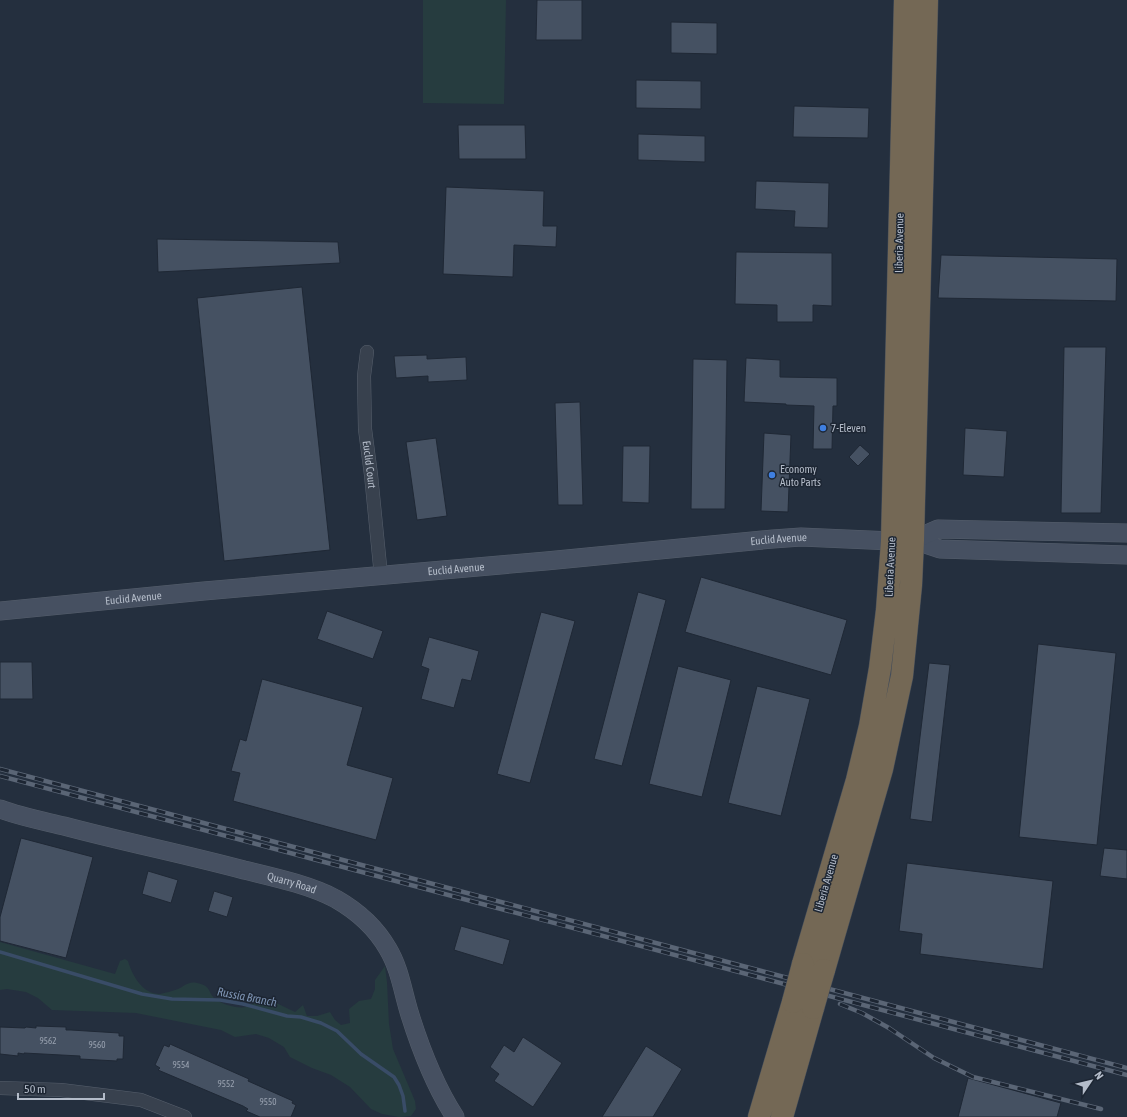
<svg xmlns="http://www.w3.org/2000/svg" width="1127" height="1117" font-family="'Asap Condensed',sans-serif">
	<rect width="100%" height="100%" fill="#242f3e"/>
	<path fill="#263c3f" d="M423 0H506L504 104 423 103Z
		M0 942 115 974 120 961 125 959 128 961C132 975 142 994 160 994 165 993 172 991 178 989 185 986 188 981 197 983 211 986 207 990 214 998 220 1004 238 1009 246 1007 248 1006 252 1004 254 1003L257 996 268 999 295 1012 303 1005 307 1016H317L330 1012 335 1020 341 1025 350 1023 349 1009 359 1001 371 999 375 989V980L385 966 387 982 389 1024 393 1049 415 1101 416 1109 411 1116 399 1117 382 1114 371 1109 350 1087 331 1075 312 1068 290 1057 284 1047 269 1038 256 1034 235 1037 221 1030 136 1013 52 1010 38 998 26 992 7 989 0 990Z"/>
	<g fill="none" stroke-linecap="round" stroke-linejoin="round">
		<path stroke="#394c67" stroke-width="3.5" d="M0 952 142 994 172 999 220 1000 243 1004 287 1016 301 1017 321 1023 337 1031 361 1054 394 1077 399 1085 403 1096 405 1111"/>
	</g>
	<path fill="#455162" stroke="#1f2835" d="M537 0H582V40H536Z
		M671 22 717 23V54L671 53Z
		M636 80 701 81V109L636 108Z
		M794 106 869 108 868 138 793 137Z
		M458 125H525L526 159H459Z
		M638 134 705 136V162L638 160Z
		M756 181 829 183 828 228 794 227 795 211 755 209Z
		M446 187 544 191 543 226H557L556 247 514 245 513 277 443 274Z
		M157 239 338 242 340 263 158 272Z
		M736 252 832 253V306L813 305V322H777V305L735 304Z
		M941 255 1117 259 1116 301 938 298Z
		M302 287 330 550 224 561 197 298Z
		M1064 347H1106L1101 513H1061Z
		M427 355V359L466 357 467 380 428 382V376L396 378 394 356Z
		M746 358 780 360V377L837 378V406H833L832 449H813L814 406 786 405V404L744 402Z
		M693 359 727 360 725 509H691Z
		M580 402 583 505H558L555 403Z
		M965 428 1007 431 1004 477 963 475Z
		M764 433 791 435 788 512 761 511Z
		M436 438 447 516 417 520 406 442Z
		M860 445 870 454 858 466 849 457Z
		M623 446H650L649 503 622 502Z
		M701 577 847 620 831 675 685 632Z
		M638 592 666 600 622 766 594 759Z
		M327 611 383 631 373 659 317 639Z
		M541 612 575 621 530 783 497 774Z
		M429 637 479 651 471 681 462 679 454 708 421 699 429 669 421 666Z
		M1038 644 1116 653 1097 845 1019 837Z
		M0 662H32L33 699H0Z
		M929 663 950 665 932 822 910 819Z
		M678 666 731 680 702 797 649 784Z
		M262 679 363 707 347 765 393 778 376 840 233 801 240 773 231 771 240 739 246 741Z
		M757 686 810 699 781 816 728 803Z
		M21 838 93 857 66 958 0 941V917Z
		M1104 848 1127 850V879L1100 876Z
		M907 863 1053 881 1043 969 920 954 922 934 899 931Z
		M148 871 178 880 171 903 142 894Z
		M214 891 233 897 227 917 208 911Z
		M461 926 510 940 503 965 454 950Z
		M36 1026 66 1027V1030H71L119 1033V1036H124L123 1059H117V1061L80 1059V1056L24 1053V1054L18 1053V1056L0 1054V1027L25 1028 26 1027 36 1028Z
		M523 1037 562 1063 533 1107 494 1081 499 1074 490 1067 504 1045 514 1052Z
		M170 1044 249 1079 248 1081 293 1101 292 1103 296 1105 291 1117H260L246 1111 248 1109 243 1106 158 1070 160 1068 155 1065 164 1045 169 1047Z
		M646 1046 682 1069 653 1117H602Z
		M968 1078 1061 1103 1057 1117H958Z"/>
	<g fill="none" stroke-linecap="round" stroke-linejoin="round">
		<g stroke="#565f6c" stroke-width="14">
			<g id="street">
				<path id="s1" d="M367 352 364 376 365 429 371 475 381 576"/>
				<path d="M0 1088 61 1090 141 1100 185 1117"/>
			</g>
		</g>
		<g stroke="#565f6c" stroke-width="19">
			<g id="secondary">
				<path d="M913 540 940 549 1127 555"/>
				<path id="s2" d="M0 611 204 591 546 561 773 539 801 537 892 541 913 540 938 529 1127 533"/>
				<path id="s3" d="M0 809C21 817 43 821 64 826 124 842 184 854 244 870 273 877 310 885 336 899 357 911 376 928 388 949 400 969 403 993 410 1015 421 1050 435 1086 455 1117"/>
			</g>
		</g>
		<g stroke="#434c59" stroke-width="23">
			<path id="highway" d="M803 964 857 780 870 726 880 668 887 610 892 541 905 0
				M824 970 882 769 902 676 911 585 913 540 927 0
				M759 1117 793 1002
				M782 1117 813 1008"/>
		</g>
		<use href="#street" stroke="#38414e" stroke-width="13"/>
		<use href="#secondary" stroke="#465061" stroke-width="18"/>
		<use href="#highway" stroke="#746855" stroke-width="22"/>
		<g stroke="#5a6575" stroke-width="4.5">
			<path id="rail" d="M0 769 1127 1068
				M0 776 1127 1075
				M840 1004 862 1013 889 1028 934 1058 973 1077 1101 1109"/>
		</g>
		<use href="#rail" stroke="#1d2633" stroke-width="3" stroke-dasharray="9" stroke-linecap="butt"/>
		<g stroke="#434c59" stroke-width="23" stroke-linecap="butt">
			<path id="highway-bridge" d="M793 1002 803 964
				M813 1008 824 970"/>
		</g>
		<use href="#highway-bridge" stroke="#746855" stroke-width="22"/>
	</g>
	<g fill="#3f7fe0" stroke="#1d2633" stroke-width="1.5">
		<circle cx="823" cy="428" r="4"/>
		<circle cx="772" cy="475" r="4"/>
	</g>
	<g text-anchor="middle" stroke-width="3" stroke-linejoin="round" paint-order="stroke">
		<g font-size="9" fill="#98a1af">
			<text x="48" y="1044">9562</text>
			<text x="97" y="1048">9560</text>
			<text x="181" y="1068">9554</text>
			<text x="226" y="1087">9552</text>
			<text x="268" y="1105">9550</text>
		</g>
		<g font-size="11" fill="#b4bcc9" stroke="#1d2633">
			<text transform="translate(899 243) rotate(-89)" y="4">Liberia Avenue</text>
			<text dy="4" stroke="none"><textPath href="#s1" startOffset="113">Euclid Court</textPath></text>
			<text dy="4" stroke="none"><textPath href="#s2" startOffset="782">Euclid Avenue</textPath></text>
			<text transform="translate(890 567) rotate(-87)" y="4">Liberia Avenue</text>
			<text dy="4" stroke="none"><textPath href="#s2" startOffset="458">Euclid Avenue</textPath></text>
			<text dy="4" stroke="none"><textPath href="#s2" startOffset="134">Euclid Avenue</textPath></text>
			<text transform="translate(826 883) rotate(-74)" y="4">Liberia Avenue</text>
			<text dy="4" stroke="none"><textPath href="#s3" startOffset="301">Quarry Road</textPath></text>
		</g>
		<g font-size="11" fill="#b4bcc9" stroke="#1d2633" text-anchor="start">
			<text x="831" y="432">7-Eleven</text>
			<text x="780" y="473">Economy<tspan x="780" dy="13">Auto Parts</tspan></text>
		</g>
		<g font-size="12" font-style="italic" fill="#7c92b1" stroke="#1d2633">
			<text transform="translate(247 997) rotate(11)" y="4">Russia Branch</text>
		</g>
	</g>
	<g transform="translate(1091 1081) rotate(55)" stroke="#1d2633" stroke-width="3" paint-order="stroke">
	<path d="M0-3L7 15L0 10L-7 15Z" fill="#b4bcc9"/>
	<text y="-6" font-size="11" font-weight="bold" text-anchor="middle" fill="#b4bcc9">N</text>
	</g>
	<path d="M18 1093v6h86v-6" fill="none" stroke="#b4bcc9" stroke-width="2"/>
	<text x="24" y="1093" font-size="12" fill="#b4bcc9" stroke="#1d2633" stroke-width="3" paint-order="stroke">50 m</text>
</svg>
